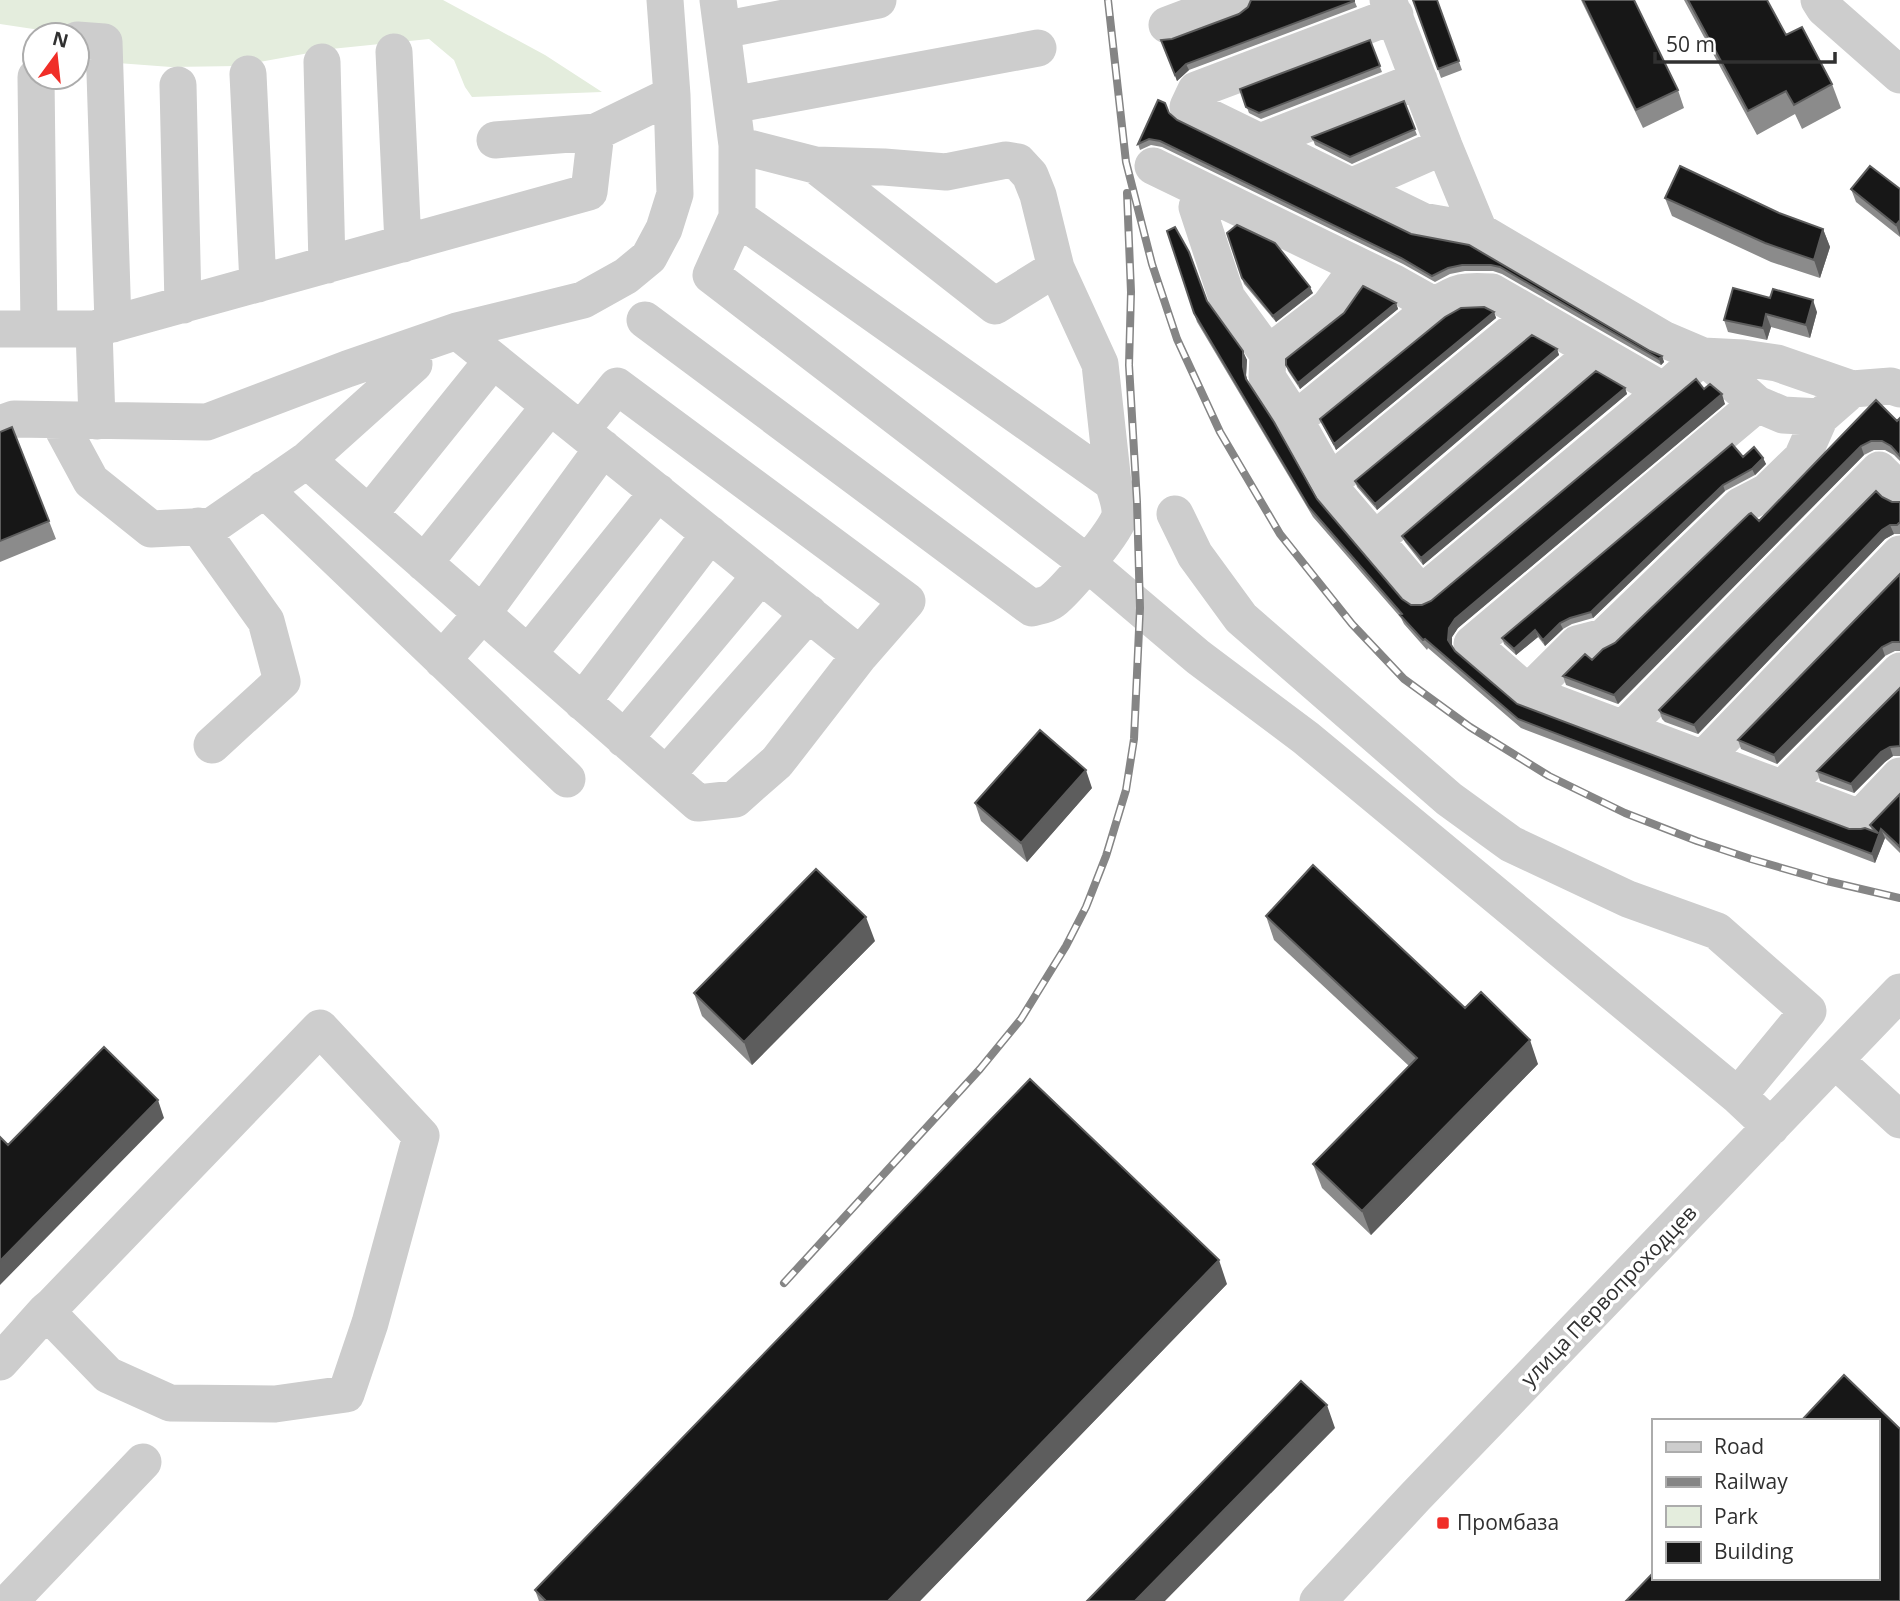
<svg xmlns="http://www.w3.org/2000/svg" width="1900" height="1601" font-family="'Open Sans',sans-serif">
	<rect width="100%" height="100%" fill="#fff"/>
	<path fill="#e4eddd" d="M0 0H443L545 55 602 92 472 97 465 87 454 60 429 39 331 49 238 66 171 67 104 62 80 36 0 24Z"/>
	<g fill="none" stroke-linecap="round" stroke-linejoin="round">
		<path stroke="#cdcdcd" stroke-width="37" d="M718 0 737 145V217L711 275 1087 563 1198 657 1306 738 1738 1096 1771 1127
			M1388 0 1444 146 1479 231 1663 339 1703 356 1757 404 1783 415 1820 417 1852 389
			M1819 0 1824 8 1900 75
			M1395 15 1196 90 1188 107 1422 221 1479 231
			M1167 25 1234 0
			M722 30 878 0
			M77 40 104 42 113 324
			M394 52 403 244
			M322 62 327 265
			M248 74 258 284
			M36 77 39 329
			M178 85 183 305
			M732 105 1038 48
			M495 140 596 132
			M1260 142 1419 80
			M737 145 815 165 884 167 946 172 1006 160 1018 162 1030 175 1038 195 1056 268 1100 364 1113 483
			M815 165 995 306 1056 268
			M1153 166 1394 283 1435 306C1458 291 1465 290 1492 292L1664 391 1703 356 1743 358 1777 363 1852 389 1891 386 1900 389
			M1351 187 1444 146
			M1205 192 1197 207 1227 298 1268 354 1267 377 1295 420 1339 498 1421 594 1664 391
			M645 320 1032 608C1039 606 1047 605 1052 601 1065 591 1118 530 1120 515 1121 505 1116 493 1113 483L737 217
			M0 329H94L97 421
			M94 329 589 192 596 132 672 95
			M1268 354 1329 307 1359 266
			M1757 404 1472 644 1528 693 1860 818 1900 776
			M58 420 91 481 151 529 212 526 307 460 698 803 735 799 777 762 860 655 457 331
			M1295 420 1435 306
			M0 424 14 419 207 422 347 369 457 331 583 300 626 276 649 257 664 229 675 194 672 95 665 0
			M581 430 617 386 907 601 860 655
			M307 460 414 364
			M1330 482 1533 315
			M264 489 567 779
			M369 514 493 360
			M1175 514 1195 555 1241 618 1449 799 1511 844 1628 899 1717 931 1808 1011 1738 1096
			M198 526 266 621 282 681 212 745
			M1375 540 1595 352
			M424 563 550 406
			M528 654 658 492
			M442 660 482 614 603 448
			M1528 693 1577 644 1604 637 1740 506 1767 492 1802 458 1820 417
			M582 702 710 534
			M1623 729 1879 470 1900 491
			M624 739 761 575
			M1703 759 1900 554
			M666 775 809 613
			M1782 789 1900 671
			M1835 1060 1900 1120
			M0 1362 46 1311 52 1306 320 1028 421 1136 370 1323 346 1394 275 1404 170 1403 108 1375 46 1311
			M10 1601 143 1462
			M1318 1601 1415 1497 1900 992"/>
		<g stroke="#858585" stroke-width="8">
			<path id="rail" d="M1108 0 1126 162 1152 264 1177 339 1220 432 1280 534 1352 624 1404 679 1470 727 1549 776 1625 813 1697 841 1751 859 1827 881 1900 898
				M784 1283 980 1069 1021 1019 1066 946 1086 907 1106 856 1126 790 1134 739 1140 608 1137 502 1129 365 1131 292 1127 193"/>
		</g>
		<use href="#rail" stroke="#fff" stroke-width="5" stroke-dasharray="16" stroke-linecap="butt"/>
	</g>
	<path fill="#8b8b8b" d="M1354 0 1357 7 1189 70 1177 81 1161 40 1172 39Z
		M1413 0H1437L1462 70 1441 78Z
		M1581 0H1634L1678 90 1684 108 1643 128Z
		M1684 0H1767L1786 35 1832 84 1841 108 1802 129 1795 114 1757 135Z
		M1370 40 1382 72 1261 119 1249 113 1240 89Z
		M1404 101 1417 135 1352 164 1315 145 1312 137Z
		M1169 113 1177 120 1411 234 1469 245 1650 351 1662 356 1664 362 1661 365 1502 274 1493 271H1465L1450 274 1435 282 1403 264 1162 147 1151 145 1140 150 1138 144Z
		M1851 189H1900V237L1856 202Z
		M1665 198 1779 213 1823 229 1830 247 1820 278 1771 262 1672 216Z
		M1167 231 1207 301 1247 360 1246 376 1248 382 1317 499 1402 599 1411 605H1422L1431 601 1704 389 1725 404 1458 628 1452 637V646L1455 651 1517 704 1849 829 1872 830 1870 825 1900 794V853L1885 838 1875 863 1521 728 1428 648 1427 650 1404 624 1401 618 1313 517 1197 322Z
		M1227 233 1313 293 1276 322 1244 284Z
		M1733 288 1817 312 1810 338 1771 327 1767 340 1728 332 1724 320Z
		M1396 303 1398 309 1300 389 1288 371 1286 365 1344 313Z
		M1494 312 1496 318 1336 450 1320 419Z
		M1557 349 1559 355 1377 510 1357 487 1355 481Z
		M1625 388 1627 394 1423 565 1405 542 1402 536Z
		M1876 400 1897 421 1900 418V461L1894 455 1885 450H1874L1864 455 1618 704 1566 685 1563 676 1592 660 1615 643 1759 521Z
		M0 432 49 521 56 539 0 562Z
		M1743 457 1763 458 1766 464 1755 475 1725 491 1593 618 1572 624 1563 629 1545 646 1538 637 1516 655 1504 644 1502 638Z
		M1882 497 1892 502H1900V534H1894L1885 539 1698 734 1665 722 1662 719 1659 710Z
		M1900 574V651H1895L1885 656 1777 764 1741 749 1738 740Z
		M1900 688V756H1893L1885 762 1854 793 1820 781 1817 771Z
		M1092 788 1027 862 981 821 975 803Z
		M1266 916 1465 1008 1538 1064 1371 1235 1322 1188 1313 1164 1409 1066 1274 940Z
		M875 941 752 1065 702 1016 694 993Z
		M1227 1284 920 1601H539L535 1590Z"/>
	<path fill="#5d5d5d" d="M1186 64 1189 70 1177 81 1175 75Z
		M1900 220V236L1896 225Z
		M1823 229 1830 247 1820 278 1814 260Z
		M1310 287 1313 293 1276 322 1273 316Z
		M1813 300 1817 312 1810 338 1806 325Z
		M1396 303 1398 309 1300 389 1298 383Z
		M1494 312 1496 318 1336 450 1334 444Z
		M1766 314 1771 327 1767 340 1763 328Z
		M1557 349 1559 355 1377 510 1375 504Z
		M1243 351 1247 360 1246 376 1249 388 1243 367Z
		M1662 356 1664 362 1661 365 1659 359Z
		M1625 388 1627 394 1423 565 1421 558Z
		M1722 394 1725 404 1458 628 1452 637V649L1448 640 1449 628 1455 619Z
		M1861 446 1864 455 1618 704 1614 695Z
		M1763 458 1766 464 1755 475 1752 469Z
		M1723 485 1725 491 1593 618 1591 612Z
		M1890 525 1894 534 1885 539 1698 734 1694 725 1882 530Z
		M1560 623 1563 629 1545 646 1543 640Z
		M1535 630 1538 637 1516 655 1514 649Z
		M1882 647 1885 656 1777 764 1774 755Z
		M1890 747 1893 756 1885 762 1854 793 1851 784 1881 752Z
		M1086 770 1092 788 1027 862 1021 843Z
		M1881 829 1885 838 1875 863 1872 854Z
		M866 917 875 941 752 1065 744 1042Z
		M1530 1040 1538 1064 1371 1235 1362 1211Z
		M158 1100 164 1118 0 1285V1261Z
		M1219 1260 1227 1284 920 1601H888Z
		M1327 1405 1335 1428 1165 1601H1135Z"/>
	<path fill="#171717" stroke="#5d5d5d" stroke-width="2" d="M1251 0H1354V1L1186 64 1175 75 1161 40 1172 39 1239 14 1248 7Z
		M1413 0H1437L1459 61 1438 69Z
		M1583 0H1634L1678 90 1636 110Z
		M1688 0H1767L1786 35 1802 27 1832 84 1794 105 1786 91 1748 111Z
		M1370 40 1380 66 1259 113 1246 107 1240 89Z
		M1158 100 1165 103 1169 113 1177 120 1411 234 1469 245 1650 351 1662 356 1659 359 1500 267 1491 265H1462L1448 268 1432 276 1401 258 1160 141 1149 139 1138 144Z
		M1404 101 1415 129 1350 157 1313 139 1312 137Z
		M1680 166 1779 213 1823 229 1814 260 1765 243 1665 198Z
		M1870 166 1900 189V220L1896 225 1851 189Z
		M1237 225 1275 243 1310 287 1273 316 1242 278 1227 233Z
		M1175 227 1189 252 1207 301 1243 351V367L1246 379 1274 422 1317 499 1402 599 1411 605H1422L1431 601 1696 379 1704 389 1710 384 1722 394 1455 619 1449 628 1448 640 1455 651 1517 704 1849 829H1861L1865 828 1878 833 1870 825 1900 794V847L1881 829 1872 854 1518 719 1425 639 1423 640 1400 615 1402 614 1309 507 1194 313 1167 231Z
		M1363 286 1396 303 1298 383 1286 365V359L1344 313Z
		M1733 288 1770 298 1773 289 1813 300 1806 325 1766 314 1763 328 1724 320Z
		M1484 307 1494 312 1334 444 1320 419 1445 317 1461 308Z
		M1532 335 1557 349 1375 504 1355 481Z
		M1596 371 1625 388 1421 558 1402 536Z
		M1876 400 1897 421 1900 418V456L1891 446 1882 441H1871L1861 446 1614 695 1563 676 1585 654 1592 660 1603 649 1615 643 1749 514 1751 513 1759 521Z
		M12 427 49 521 0 541V432Z
		M1732 444 1743 457 1754 447 1763 458 1752 469 1723 485 1591 612 1570 618 1560 623 1543 640 1535 630 1514 649 1502 638Z
		M1876 491 1882 497 1892 502H1900V522L1897 525H1890L1882 530 1694 725 1662 713 1659 710Z
		M1900 574V642H1892L1882 647 1774 755 1738 740Z
		M1900 688V746L1890 747 1881 752 1851 784 1817 771Z
		M1040 730 1086 770 1021 843 975 803Z
		M1313 865 1465 1008 1481 992 1530 1040 1362 1211 1313 1164 1417 1058 1266 916Z
		M816 869 866 917 744 1042 694 993Z
		M104 1047 158 1100 0 1261V1137L8 1145Z
		M1030 1079 1219 1260 888 1601H546L535 1590Z
		M1844 1375 1900 1429V1601H1626L1653 1573V1578H1877V1421H1801Z
		M1301 1381 1327 1405 1135 1601H1087Z"/>
	<rect fill="#f02e28" stroke="#fff" stroke-width="2.5" x="1436" y="1516" width="14" height="14" rx="3.5"/>
	<g text-anchor="middle" stroke-width="7" stroke-linejoin="round" paint-order="stroke">
		<g font-size="21" fill="#303030" stroke="#fff">
			<text transform="translate(1609 1296) rotate(-46)" y="7">улица Первопроходцев</text>
		</g>
		<g font-size="21" fill="#303030" stroke="#fff" text-anchor="start">
			<text x="1457" y="1530">Промбаза</text>
		</g>
	</g>
	<rect x="1652" y="1419" width="228" height="161" fill="#ffffff" stroke="#acacac" stroke-width="2"/>
	<rect x="1666" y="1442" width="35" height="10" fill="#cdcdcd" stroke="#acacac" stroke-width="2"/>
	<text x="1714" y="1454" font-size="21" fill="#303030">Road</text>
	<rect x="1666" y="1477" width="35" height="10" fill="#858585" stroke="#acacac" stroke-width="2"/>
	<text x="1714" y="1489" font-size="21" fill="#303030">Railway</text>
	<rect x="1666" y="1506" width="35" height="21" fill="#e4eddd" stroke="#acacac" stroke-width="2"/>
	<text x="1714" y="1524" font-size="21" fill="#303030">Park</text>
	<rect x="1666" y="1542" width="35" height="21" fill="#171717" stroke="#acacac" stroke-width="2"/>
	<text x="1714" y="1559" font-size="21" fill="#303030">Building</text>
	<g transform="translate(56 56) rotate(15)"><circle r="33" fill="#ffffff" stroke="#acacac" stroke-width="2"/>
	<path d="M0-5L12 26L0 18L-12 26Z" fill="#f02e28"/>
	<text y="-10" font-size="19" font-weight="bold" text-anchor="middle" fill="#303030">N</text>
	</g>
	<path d="M1655 52v10h180v-10" fill="none" stroke="#303030" stroke-width="3.5"/>
	<text x="1666" y="52" font-size="21" fill="#303030" stroke="#ffffff" stroke-width="5" paint-order="stroke">50 m</text>
</svg>
